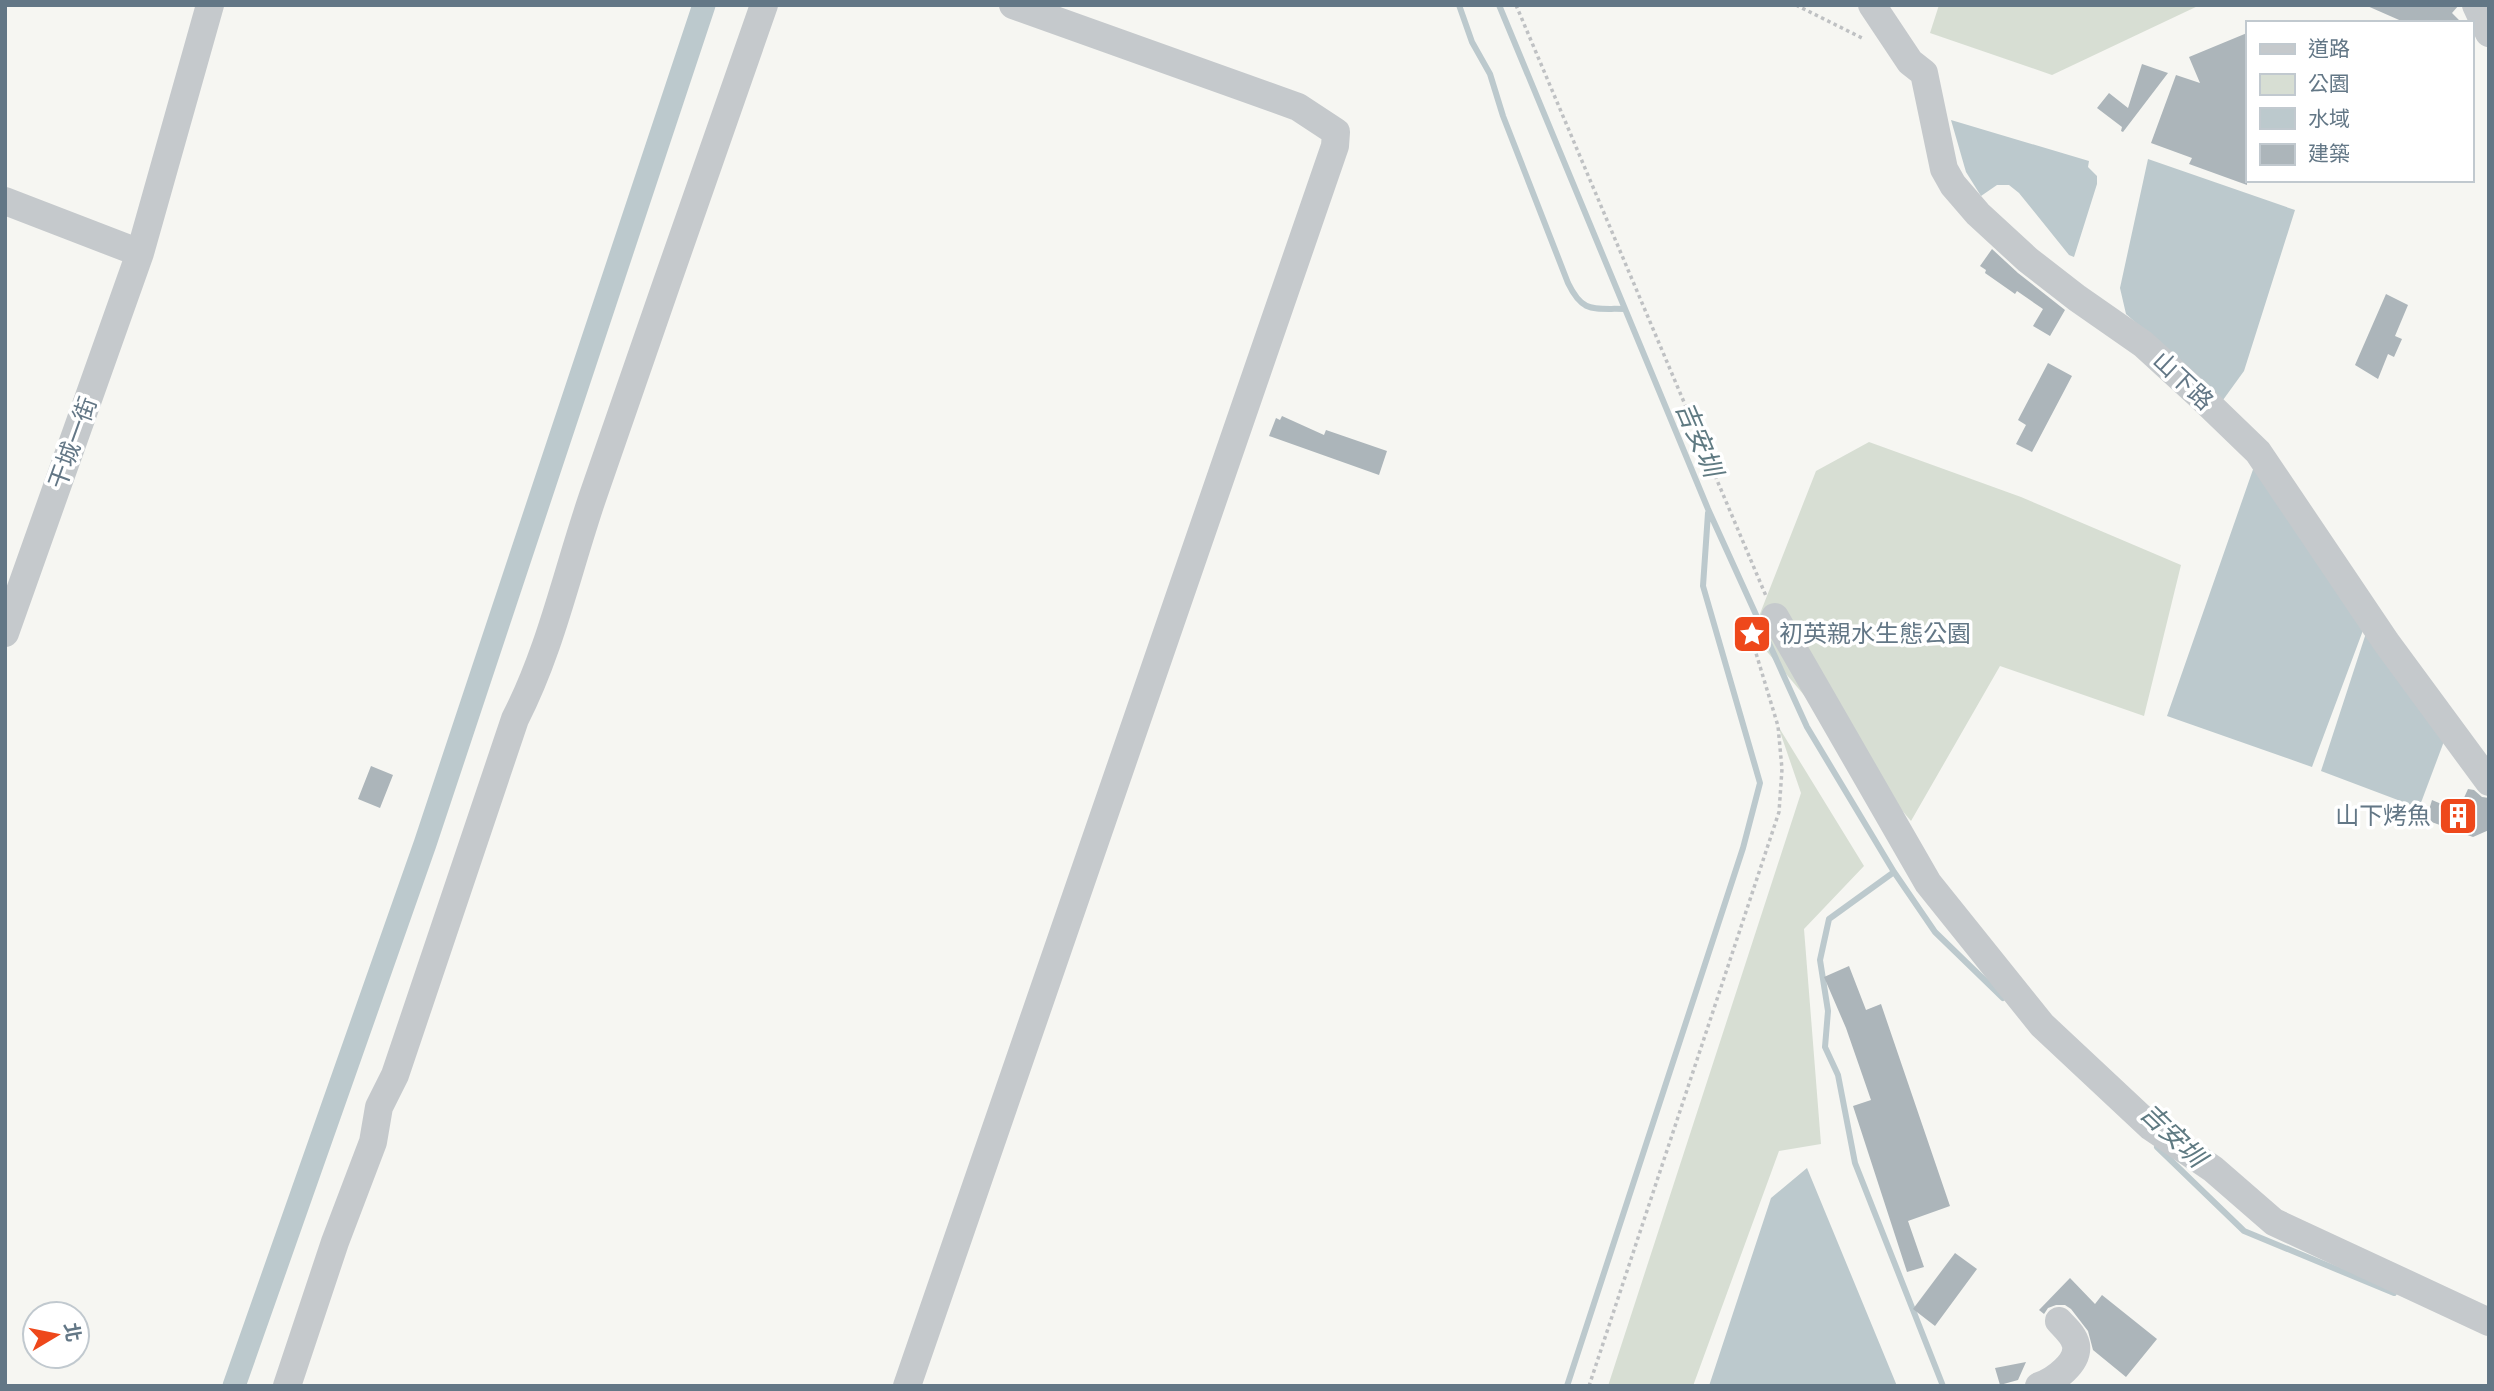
<svg xmlns="http://www.w3.org/2000/svg" width="2494" height="1391" font-family="Rubik,'Noto Sans TC',sans-serif">
	<rect width="100%" height="100%" fill="#f6f6f2"/>
	<path fill="#d7ded3" d="M1939 5H2200L2052 75 1930 33Z
		M1869 442 2021 497 2181 565 2144 716 2000 666 1911 821 1752 634 1816 471Z
		M1778 726 1864 866 1804 929 1821 1144 1779 1151 1693 1386H1608L1801 793Z"/>
	<path fill="#bcc9cd" d="M1951 120 2089 161 2088 167 2097 176V184L2074 257 2069 255 2019 193 2009 185H1997L1981 196 1966 172Z
		M2148 159 2295 210 2244 371 2223 400 2126 314 2120 288Z
		M2257 458 2365 625 2312 767 2167 716Z
		M2367 630 2446 736 2419 808 2321 771Z
		M1807 1168 1897 1386H1709L1771 1198Z"/>
	<g fill="none" stroke-linecap="round" stroke-linejoin="round">
		<path stroke="#bcc9cd" stroke-width="6" d="M1459 5 1472 42 1490 74 1503 116 1568 283C1583 314 1593 308 1625 309
			M1499 5 1708 509 1807 727 1894 872 1935 932 2003 998
			M1894 872 1829 919 1820 960 1828 1011 1825 1047 1838 1075 1855 1163 1943 1386
			M2157 1147 2244 1231 2394 1293
			M1567 1386 1743 848 1760 783 1703 586 1708 513"/>
		<path stroke="#bcc9cd" stroke-width="23" d="M234 1386 425 844 704 5"/>
	</g>
	<path fill="#acb5ba" d="M2365 5H2459L2452 13 2462 23H2406Z
		M2247 33V185L2189 164 2192 158 2151 143 2176 75 2200 83 2189 57Z
		M2142 64 2168 73 2123 132 2121 131 2122 127 2097 108 2109 93 2128 108Z
		M1992 249 2018 273 2065 310 2050 336 2033 326 2043 309 2017 291 2015 294 1985 273 1986 270 1980 266Z
		M2386 294 2408 305 2395 336 2402 339 2394 357 2388 354 2378 379 2355 365Z
		M2048 363 2072 376 2032 452 2016 444 2026 425 2018 420Z
		M1282 416 1324 435 1326 430 1387 451 1379 475 1269 436 1276 418 1280 420Z
		M371 766 393 775 380 808 358 799Z
		M2468 789 2474 790 2482 797 2489 798V830L2473 837 2426 820 2432 800 2458 811Z
		M1849 966 1866 1010 1881 1004 1950 1206 1908 1221 1924 1267 1907 1272 1853 1106 1871 1100 1846 1028 1824 977Z
		M1955 1253 1977 1269 1935 1326 1913 1309Z
		M2070 1278 2095 1304 2102 1295 2157 1339 2126 1377 2093 1350 2088 1331 2071 1309 2065 1305H2056L2048 1308 2044 1314 2039 1310Z
		M2026 1362 2018 1380 2000 1385 1995 1368Z"/>
	<g fill="none" stroke-linecap="round" stroke-linejoin="round">
		<path stroke="#bfc1c3" stroke-width="3.5" stroke-dasharray="3.5 3.5" stroke-linecap="butt" d="M1516 5 1766 596
			M1796 5 1864 39
			M1589 1386 1779 812 1782 769 1778 726 1749 630 1754 627"/>
		<path stroke="#c5c9cc" stroke-width="28" d="M1872 5 1910 62 1924 73 1944 169 1953 185 1978 214 2028 260 2077 298 2143 344 2200 396 2258 452 2386 642 2489 782
			M2476 5 2489 33
			M5 201 140 253
			M1775 617 1928 883 2042 1025 2151 1127 2213 1169 2274 1222 2489 1322
			M5 633 140 253 210 5
			M287 1386 335 1242 373 1142 379 1107 395 1075 515 719C552 647 568 567 595 490 651 328 707 167 764 5
			M907 1386 1335 146 1336 132 1298 107 1013 5
			M2039 1386C2054 1381 2079 1363 2076 1345 2074 1335 2065 1328 2059 1321"/>
	</g>
	<defs>
		<g id="sight-square" transform="scale(2.0125)"><rect x="-9" y="-9" width="18" height="18" rx="4" fill="#ee481b" stroke="#fff"/><path d="M0-6L1.8-2.2L6-1.7L2.9 1.2L3.7 5.4L0 3.3L-3.7 5.4L-2.9 1.2L-6-1.7L-1.8-2.2Z" fill="#fff"/></g>
		<g id="building-square" transform="scale(2.0125)"><rect x="-9" y="-9" width="18" height="18" rx="4" fill="#ee481b" stroke="#fff"/><path d="M-4-6H4V6H1V3H-1V6H-4ZM-2.5-4.3h1.7v1.8h-1.7ZM.8-4.3h1.7v1.8H.8ZM-2.5-1h1.7V.8h-1.7ZM.8-1h1.7V.8H.8Z" fill="#fff"/></g>
	</defs>
	<g fill-rule="evenodd">
		<use href="#sight-square" x="1752" y="634"/>
		<use href="#building-square" x="2458" y="816"/>
	</g>
	<g text-anchor="middle" stroke-width="7" stroke-linejoin="round" paint-order="stroke">
		<g font-size="24" fill="#637786" stroke="#fff">
			<text transform="translate(2183 381) rotate(43)" y="8">山下路</text>
			<text transform="translate(73 443) rotate(-70)" y="8">干城一街</text>
		</g>
		<g font-size="24" fill="#637786" stroke="#fff" text-anchor="start">
			<text x="1779" y="642">初英親水生態公園</text>
			<text x="2431" y="824" text-anchor="end">山下烤魚</text>
		</g>
		<g font-size="26" font-style="italic" fill="#5f7a82" stroke="#fff">
			<text transform="translate(1699 439) rotate(67)" y="9">吉安圳</text>
			<text transform="translate(2173 1135) rotate(44)" y="9">吉安圳</text>
		</g>
	</g>
	<rect width="2494" height="1391" fill="none" stroke="#637786" stroke-width="14"/>
	<rect x="2246" y="21" width="228" height="161" fill="#ffffff" stroke="#c1c9cf" stroke-width="2"/>
	<rect x="2260" y="44" width="35" height="10" fill="#c5c9cc" stroke="#c1c9cf" stroke-width="2"/>
	<text x="2308" y="56" font-size="21" fill="#637786">道路</text>
	<rect x="2260" y="74" width="35" height="21" fill="#d7ded3" stroke="#c1c9cf" stroke-width="2"/>
	<text x="2308" y="91" font-size="21" fill="#637786">公園</text>
	<rect x="2260" y="108" width="35" height="21" fill="#bcc9cd" stroke="#c1c9cf" stroke-width="2"/>
	<text x="2308" y="126" font-size="21" fill="#637786">水域</text>
	<rect x="2260" y="144" width="35" height="21" fill="#acb5ba" stroke="#c1c9cf" stroke-width="2"/>
	<text x="2308" y="161" font-size="21" fill="#637786">建築</text>
	<g transform="translate(56 1335) rotate(80)"><circle r="33" fill="#ffffff" stroke="#c1c9cf" stroke-width="2"/>
	<path d="M0-5L12 26L0 18L-12 26Z" fill="#ee481b"/>
	<text y="-10" font-size="19" font-weight="bold" text-anchor="middle" fill="#637786">北</text>
	</g>
</svg>
